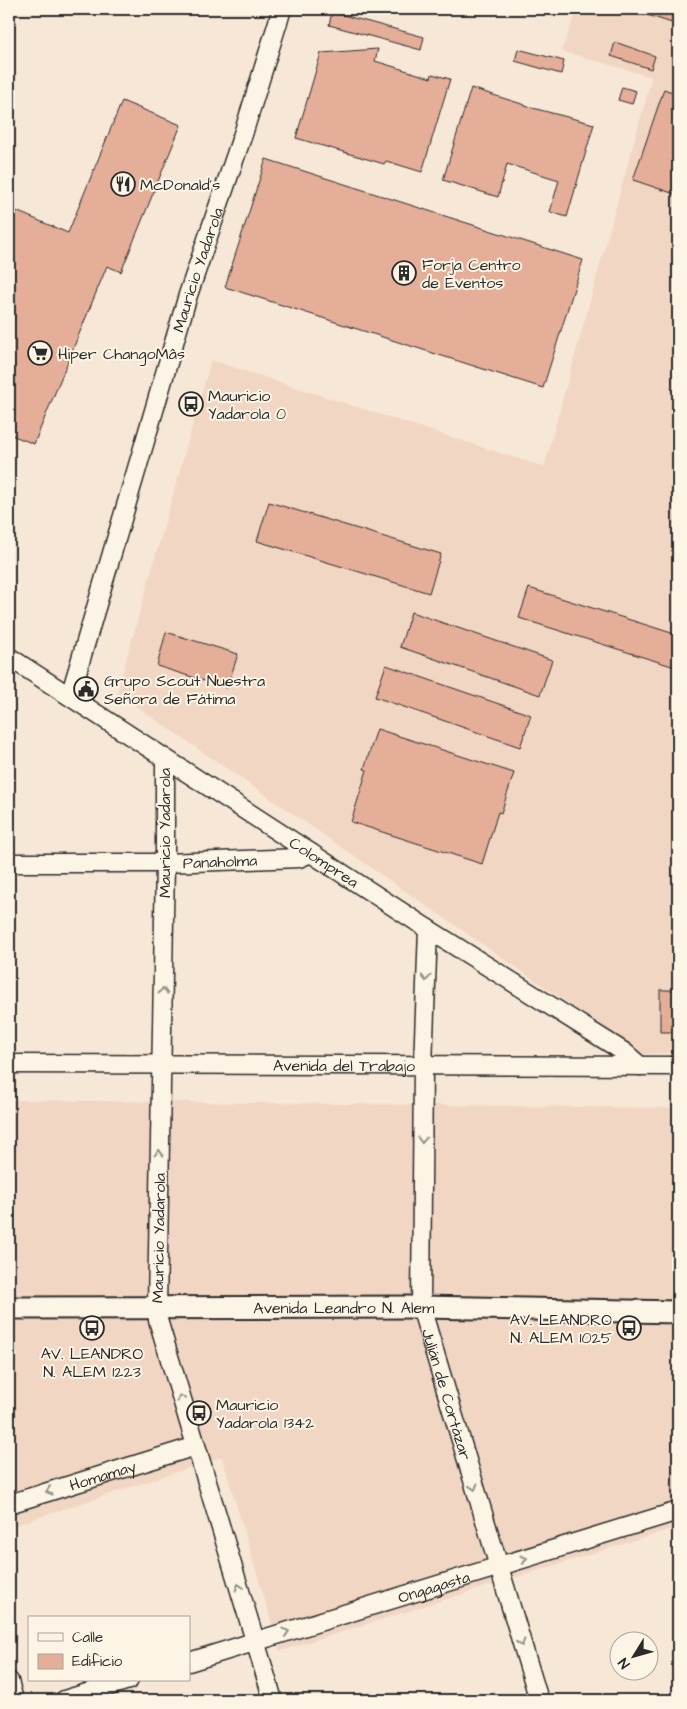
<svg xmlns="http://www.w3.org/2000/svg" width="687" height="1709" font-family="'Architects Daughter',sans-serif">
	<rect width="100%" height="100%" fill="#f7e7d6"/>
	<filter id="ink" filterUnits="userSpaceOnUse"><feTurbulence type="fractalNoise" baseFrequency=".02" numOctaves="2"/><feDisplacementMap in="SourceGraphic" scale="10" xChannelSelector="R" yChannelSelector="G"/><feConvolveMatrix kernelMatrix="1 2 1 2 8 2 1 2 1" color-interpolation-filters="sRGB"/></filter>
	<g filter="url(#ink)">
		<path fill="#f1d6c3" d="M578 9H678V1053L642 1054 117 693 211 360 544 467 652 77 561 51Z
			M9 1100 678 1108V1527L280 1651 222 1457 9 1527Z"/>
		<path fill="#e4ae98" stroke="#2b2b2b" d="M636 9H678V25L635 11Z
			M332 12 424 37 421 50 329 25Z
			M615 42 655 56 651 69 611 56Z
			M378 49 375 61 431 78 432 74 450 79 422 172 386 161 384 164 296 138 321 53Z
			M518 49 564 61 561 74 515 61Z
			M622 87 636 91 632 104 618 100Z
			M471 88 525 105V106L594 124 567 217 550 212 559 180 507 164 498 197 443 180Z
			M664 89 678 94V195L633 180Z
			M122 101 181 125 121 272 107 266 34 444 9 434V208L68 233Z
			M266 159 583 260 543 388 225 287Z
			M269 502 441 554 429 593 257 541Z
			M529 588 678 635V668L519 618Z
			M411 612 552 660 540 695 400 647Z
			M166 632 238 654 227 688 157 666Z
			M386 665 531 715 520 747 375 697Z
			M377 729 514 773 501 813 498 812 482 864 351 822 367 770 364 769Z
			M660 990H678V1032H660Z"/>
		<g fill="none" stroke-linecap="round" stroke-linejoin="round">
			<g stroke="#2b2b2b" stroke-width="21">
				<g id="minor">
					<path id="s1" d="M9 657 428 929 624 1052 640 1066"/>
					<path id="s2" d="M70 696 188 295 244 131 282 9"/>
					<path d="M165 759V863L157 1307 158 1320 273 1700"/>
					<path id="s3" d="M9 863H165L299 858 311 853"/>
					<path id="s4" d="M428 929 423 1066 421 1307 539 1700"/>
					<path id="s5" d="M9 1064 678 1066"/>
					<path id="s6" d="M9 1504 196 1446"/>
					<path id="s7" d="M189 1662 678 1511"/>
					<path d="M9 1681 14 1700"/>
					<path d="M64 1700 129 1680"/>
				</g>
			</g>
			<g stroke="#2b2b2b" stroke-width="25">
				<g id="major">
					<path id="s8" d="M9 1308 421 1307 678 1312"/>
				</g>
			</g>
			<use href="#minor" stroke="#fcf5e5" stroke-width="18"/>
			<use href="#major" stroke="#fcf5e5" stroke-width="21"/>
		</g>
		<defs><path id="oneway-chevron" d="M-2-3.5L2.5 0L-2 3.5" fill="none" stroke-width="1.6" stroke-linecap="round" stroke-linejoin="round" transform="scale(1.25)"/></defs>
		<g stroke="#949088">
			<use href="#oneway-chevron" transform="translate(426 978) rotate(92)"/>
			<use href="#oneway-chevron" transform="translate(163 991) rotate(-89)"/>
			<use href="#oneway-chevron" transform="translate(422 1140) rotate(91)"/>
			<use href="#oneway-chevron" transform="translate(159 1153) rotate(-89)"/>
			<use href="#oneway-chevron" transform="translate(181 1398) rotate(-107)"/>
			<use href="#oneway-chevron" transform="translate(474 1487) rotate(73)"/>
			<use href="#oneway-chevron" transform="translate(49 1491) rotate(163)"/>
			<use href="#oneway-chevron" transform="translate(524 1559) rotate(-17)"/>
			<use href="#oneway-chevron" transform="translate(239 1587) rotate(-107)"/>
			<use href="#oneway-chevron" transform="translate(286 1632) rotate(-17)"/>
			<use href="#oneway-chevron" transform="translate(521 1643) rotate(73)"/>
		</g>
	</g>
	<defs>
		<g id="restaurant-ring" transform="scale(1.25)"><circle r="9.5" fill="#fcf5e5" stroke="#2b2b2b" stroke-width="1.5"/><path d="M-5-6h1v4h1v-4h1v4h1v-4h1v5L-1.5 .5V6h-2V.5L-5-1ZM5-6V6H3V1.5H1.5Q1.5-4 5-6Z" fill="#2b2b2b"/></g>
		<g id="building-ring" transform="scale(1.25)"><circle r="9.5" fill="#fcf5e5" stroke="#2b2b2b" stroke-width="1.5"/><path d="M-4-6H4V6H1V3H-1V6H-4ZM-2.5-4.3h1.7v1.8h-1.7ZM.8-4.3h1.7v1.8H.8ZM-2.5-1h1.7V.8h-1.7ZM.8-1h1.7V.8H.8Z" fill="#2b2b2b"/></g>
		<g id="supermarket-ring" transform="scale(1.25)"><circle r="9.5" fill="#fcf5e5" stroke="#2b2b2b" stroke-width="1.5"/><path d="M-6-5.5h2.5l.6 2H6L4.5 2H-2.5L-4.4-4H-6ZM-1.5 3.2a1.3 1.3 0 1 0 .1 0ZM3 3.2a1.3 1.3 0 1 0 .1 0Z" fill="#2b2b2b"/></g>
		<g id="bus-ring" transform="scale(1.25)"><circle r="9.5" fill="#fcf5e5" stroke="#2b2b2b" stroke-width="1.5"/><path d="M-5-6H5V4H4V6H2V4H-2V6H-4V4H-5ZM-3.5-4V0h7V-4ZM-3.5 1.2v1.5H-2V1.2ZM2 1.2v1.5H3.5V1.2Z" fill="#2b2b2b"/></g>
		<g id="civic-ring" transform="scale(1.25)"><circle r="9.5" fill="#fcf5e5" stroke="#2b2b2b" stroke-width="1.5"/><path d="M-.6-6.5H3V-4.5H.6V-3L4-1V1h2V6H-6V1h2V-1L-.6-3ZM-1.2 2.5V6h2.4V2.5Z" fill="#2b2b2b"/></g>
	</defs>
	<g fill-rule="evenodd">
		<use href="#restaurant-ring" x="123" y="184"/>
		<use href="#building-ring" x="404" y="273"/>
		<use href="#supermarket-ring" x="40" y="353"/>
		<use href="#bus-ring" x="191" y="404"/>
		<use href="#civic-ring" x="86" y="689"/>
		<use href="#bus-ring" x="92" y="1328"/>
		<use href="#bus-ring" x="629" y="1328"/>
		<use href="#bus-ring" x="199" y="1413"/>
	</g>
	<g text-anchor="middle" stroke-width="4" stroke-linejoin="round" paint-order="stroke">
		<g font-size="16" fill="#2b2b2b" stroke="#fcf5e5" text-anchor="start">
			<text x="140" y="190">McDonald's</text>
			<text x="422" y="270">Forja Centro<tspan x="422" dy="18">de Eventos</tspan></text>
			<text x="58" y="359">Hiper ChangoMâs</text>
			<text x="208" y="401">Mauricio<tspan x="208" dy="18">Yadarola 0</tspan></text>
			<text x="104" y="686">Grupo Scout Nuestra<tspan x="104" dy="18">Señora de Fátima</tspan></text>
			<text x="612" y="1325" text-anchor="end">AV. LEANDRO<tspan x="612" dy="18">N. ALEM 1025</tspan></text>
			<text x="92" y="1359" text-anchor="middle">AV. LEANDRO<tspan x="92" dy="18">N. ALEM 1223</tspan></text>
			<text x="216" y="1410">Mauricio<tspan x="216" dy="18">Yadarola 1342</tspan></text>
		</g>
		<g font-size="16" fill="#2b2b2b" stroke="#fcf5e5">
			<text dy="6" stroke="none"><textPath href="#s2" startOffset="445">Mauricio Yadarola</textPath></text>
			<text transform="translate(164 833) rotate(-90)" y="6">Mauricio Yadarola</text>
			<text dy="6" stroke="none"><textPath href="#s3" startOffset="211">Panaholma</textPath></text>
			<text dy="6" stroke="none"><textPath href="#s1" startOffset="376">Colomprea</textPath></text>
			<text dy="6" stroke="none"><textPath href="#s5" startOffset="335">Avenida del Trabajo</textPath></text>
			<text transform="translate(158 1238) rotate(-89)" y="6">Mauricio Yadarola</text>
			<text dy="6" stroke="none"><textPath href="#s8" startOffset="335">Avenida Leandro N. Alem</textPath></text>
			<text dy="6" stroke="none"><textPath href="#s4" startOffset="469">Julián de Cortázar</textPath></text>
			<text dy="6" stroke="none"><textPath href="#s6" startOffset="98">Homamay</textPath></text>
			<text dy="6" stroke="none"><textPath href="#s7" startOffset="256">Ongagasta</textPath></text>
		</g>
	</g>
	<rect width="687" height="1709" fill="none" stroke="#fcf5e5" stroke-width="30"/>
	<rect x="15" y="15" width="657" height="1679" fill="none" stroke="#2b2b2b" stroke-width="2" filter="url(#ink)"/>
	<rect x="28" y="1616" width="162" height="65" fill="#fcf5e5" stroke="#a8a49b"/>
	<rect x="38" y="1633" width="25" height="8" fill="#fcf5e5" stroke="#a8a49b"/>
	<text x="72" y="1642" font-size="15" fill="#2b2b2b">Calle</text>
	<rect x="38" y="1654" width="25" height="15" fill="#e4ae98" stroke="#a8a49b"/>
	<text x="72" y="1666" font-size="15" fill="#2b2b2b">Edificio</text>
	<g transform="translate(634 1656) rotate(233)"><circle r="24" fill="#fcf5e5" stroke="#a8a49b"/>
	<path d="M0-4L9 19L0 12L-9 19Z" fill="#2b2b2b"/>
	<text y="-8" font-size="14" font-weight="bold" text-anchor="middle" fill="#2b2b2b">N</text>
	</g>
</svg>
